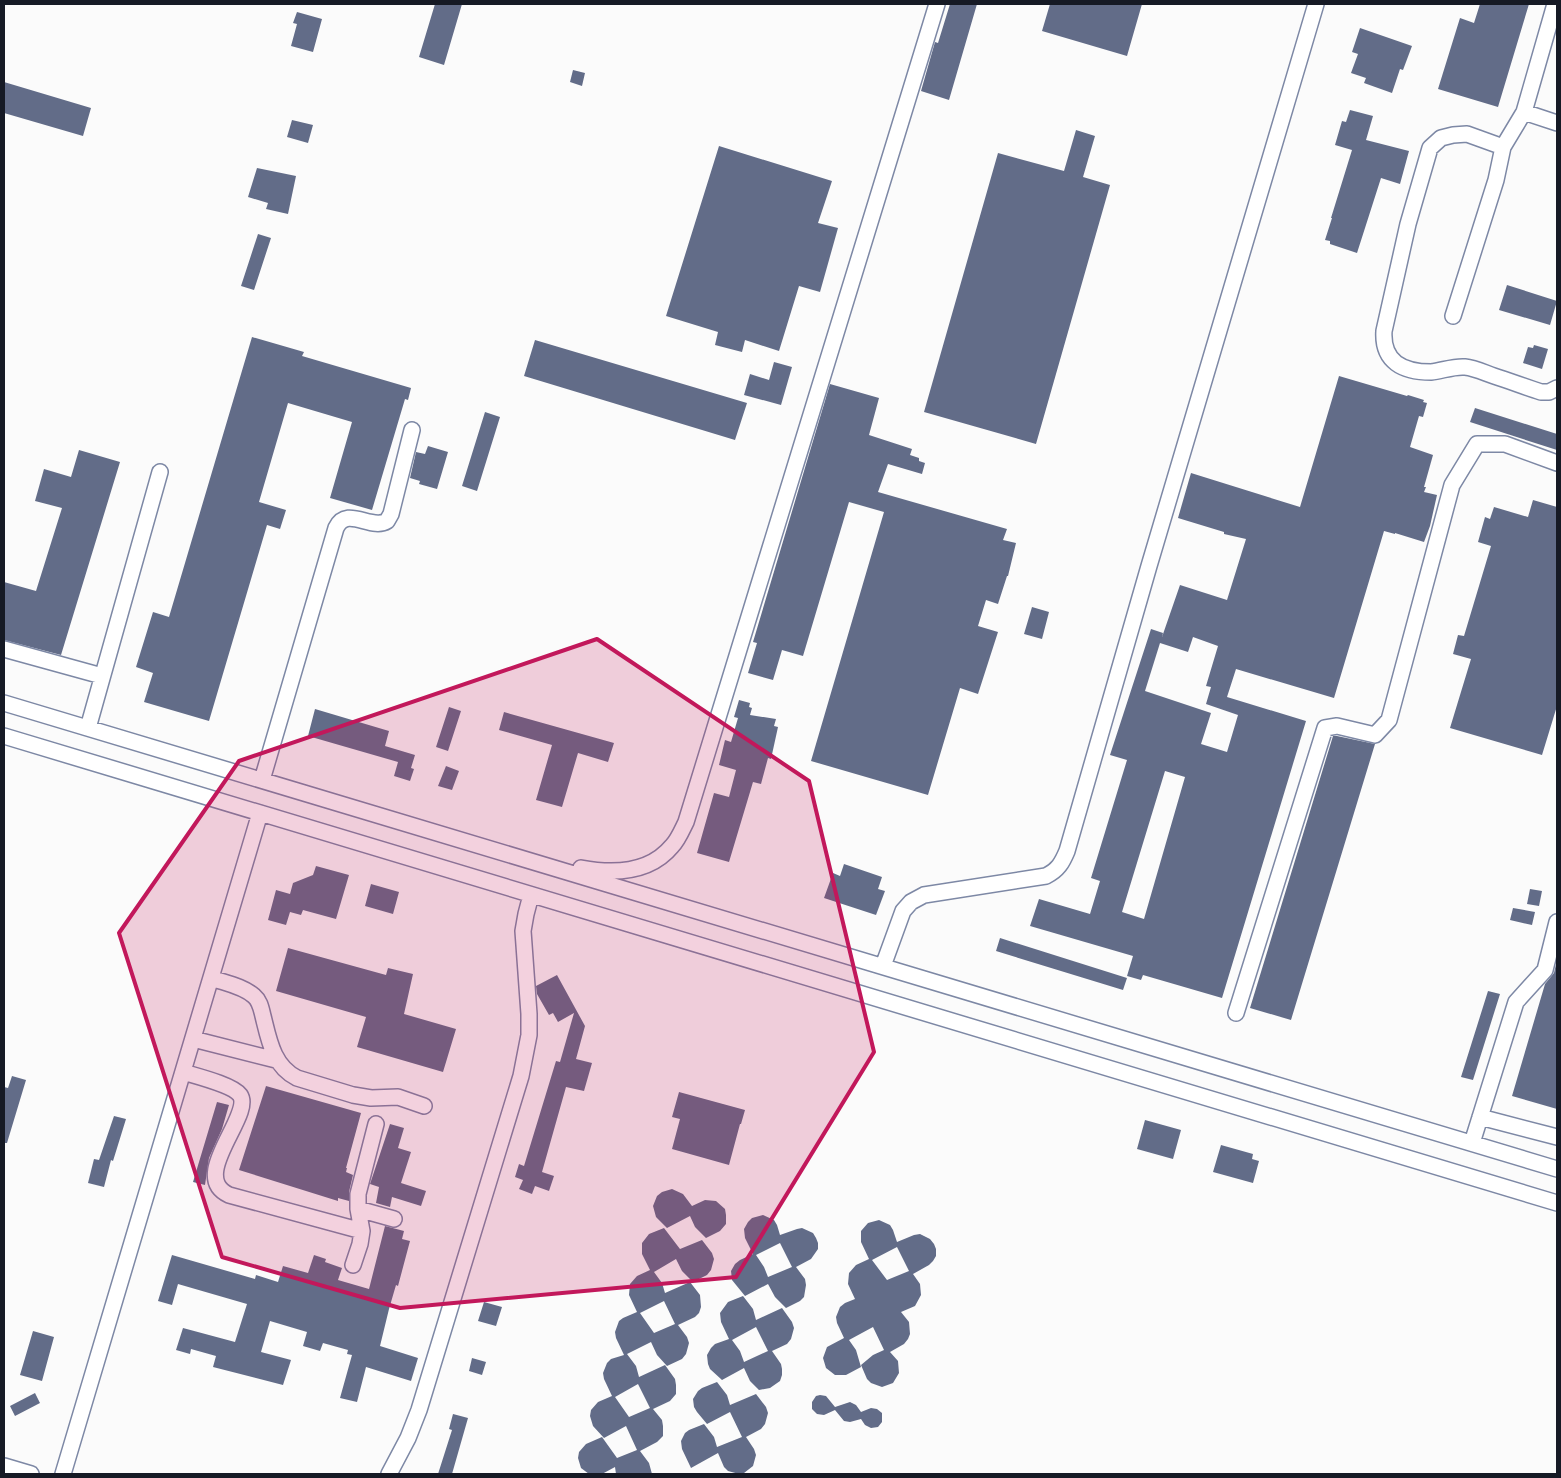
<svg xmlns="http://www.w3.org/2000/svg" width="1561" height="1478" font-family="Rubik,sans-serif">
	<rect width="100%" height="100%" fill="#fbfbfb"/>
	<path fill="#626c88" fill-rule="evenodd" d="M435 4H462L444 65 419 57Z
		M950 4H977L949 100 921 91 935 42 938 43Z
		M1050 4H1142L1127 56 1042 31Z
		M1480 4H1529L1498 107 1438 89 1460 18 1474 23Z
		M297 12 322 19 313 52 291 46 297 24 293 23Z
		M1360 28 1412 46 1403 70 1400 69 1392 93 1364 83 1366 78 1351 73 1358 54 1352 52Z
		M573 70 585 73 582 86 570 82Z
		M4 82 91 108 83 136 4 113Z
		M1350 110 1373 116 1366 140 1409 151 1400 184 1381 178 1357 253 1330 244V241L1325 240 1332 218H1331L1352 150 1335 145 1342 121 1346 122Z
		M292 120 313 125 308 143 287 137Z
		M1076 130 1095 136 1083 177 1110 185 1036 444 924 412 998 153 1064 171Z
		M719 146 832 181 818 223 838 228 820 292 799 286 779 351 745 340 742 352 715 345 718 332 666 316Z
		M257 168 296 176 288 214 266 209 268 203 248 197Z
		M258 234 271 238 254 290 241 286Z
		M1507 285 1557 301 1550 325 1499 310Z
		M252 337 304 352 302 356 411 388 408 400 405 399 372 510 330 498 352 422 288 403 259 502 286 510 280 529 267 525 209 721 144 702 153 673 136 667 153 612 169 617Z
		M535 340 747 403 735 440 524 376Z
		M1534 345 1548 349 1542 369 1523 363 1528 347 1533 348Z
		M774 362 792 367 781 405 744 395 750 374 769 380Z
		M1339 376 1407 396 1408 395 1424 400 1423 402 1427 403 1423 417 1419 416 1410 447 1433 455 1424 487H1426L1424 492 1437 495 1430 526 1424 542 1395 533V534L1384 531 1334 698 1236 669 1227 697 1306 721 1222 998 1143 975 1141 980 1127 976 1133 956 1030 926 1039 899 1090 914 1100 881 1091 878 1127 760 1110 755 1151 629 1163 633 1162 637 1180 585 1227 600 1246 539 1224 534V532L1178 518 1191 473 1300 507ZM1193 637 1218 646 1206 686 1211 687 1206 704 1238 715 1227 752 1201 744 1211 713 1145 691 1160 643 1188 652ZM1165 771 1185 777 1144 919 1122 912Z
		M830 384 879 398 869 435 912 449 910 455 919 458V461L925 463 922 474 888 464 878 492 1007 529 1003 540 1016 543 1008 576H1007L998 604 986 600 978 626 998 632 978 694 960 688 928 795 811 761 884 512 849 502 803 656 782 650 773 680 748 673 757 643 753 642Z
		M1475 408 1557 434V450L1470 422Z
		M485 412 500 417 477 491 462 486Z
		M428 446 448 452 437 489 419 484 420 481 410 478 416 452 425 454Z
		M79 450 120 462 61 655 4 640V582L36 591 62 508 35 501 44 469 71 477Z
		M1533 500 1557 507V706L1542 755 1450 728 1471 659 1453 654 1458 635 1464 636 1491 546 1478 542 1485 517 1490 519 1494 507 1528 517Z
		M1032 607 1049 612 1042 639 1024 634Z
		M739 700 750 703 749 707 752 708 750 715 776 719 774 726 778 727 771 759 768 758 761 784 753 782 729 862 697 853 714 793 729 797 736 770 719 765 725 740 731 742 738 718 734 717Z
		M449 707 461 711 448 751 436 747Z
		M315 709 389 731 385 746 415 755 411 768 414 769 410 781 394 776 398 762 308 736Z
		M504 712 614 743 608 762 578 753 562 807 536 800 552 745 499 730Z
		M1333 736H1337L1375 744 1291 1020 1250 1008Z
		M446 766 459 771 452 790 438 786Z
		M844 864 882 877 878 889 885 891 876 915 824 898 833 873 840 876Z
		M316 866 349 875 336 919 303 910 301 915 290 912 286 925 268 920 276 890 290 894 293 883 313 875Z
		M371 884 399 892 393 914 365 906Z
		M1530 889 1542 891 1539 906 1527 904Z
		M1513 908 1535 912 1532 925 1510 920Z
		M1000 938 1127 978 1123 990 996 951Z
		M288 948 386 975 388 968 413 974 404 1014 456 1029 443 1072 357 1047 366 1017 276 991Z
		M1557 960V1109L1512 1096 1545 984 1554 973Z
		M557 975 585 1026 576 1059 592 1063 584 1091 566 1087 542 1172 554 1176 549 1191 535 1186 532 1194 519 1189 523 1180 515 1177 519 1164 524 1166 556 1061 560 1062 574 1013 558 1022 553 1013 549 1015 537 994 536 986Z
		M1488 991 1500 994 1473 1080 1461 1077Z
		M12 1076 26 1080 7 1143H4V1087L8 1088Z
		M266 1086 361 1113 346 1168H347L346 1172 353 1175 349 1192V1201L338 1198V1201L239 1170Z
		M679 1092 745 1110 741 1124H740L729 1165 672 1149 680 1119 672 1117Z
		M217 1102 229 1105 222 1129 209 1158 205 1185 193 1182Z
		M114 1116 126 1119 113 1161 111 1160 104 1187 88 1183 94 1159 99 1160Z
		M1145 1120 1181 1130 1173 1159 1137 1149Z
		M390 1124 404 1128 398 1148 411 1152 401 1183 426 1191 421 1206 392 1197 390 1207 376 1203 379 1187 370 1184Z
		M1221 1145 1253 1154 1252 1159 1259 1161 1253 1183 1213 1172Z
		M672 1189 683 1194 692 1206 705 1200 716 1201 725 1209 726 1215V1224L720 1231 706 1238 695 1227 690 1216 667 1228 656 1217 653 1206 657 1196 662 1192Z
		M763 1215 774 1220 777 1225 780 1235 797 1229 802 1228 813 1233 816 1238 818 1243V1249L811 1259 796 1267 805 1279 806 1285 804 1297 800 1301 786 1308 775 1297 768 1284 745 1296 732 1280 731 1271 735 1264 740 1260 753 1254 745 1238 744 1229 748 1222 752 1218ZM780 1243 792 1267 768 1277 764 1267 756 1255Z
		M879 1220 890 1225 893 1230 897 1242 914 1235 920 1234 930 1239 934 1244 936 1249V1256L933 1261 929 1265 913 1274 920 1284 921 1295 915 1306 901 1312 909 1322 910 1334 908 1339 904 1344 890 1352 898 1361 899 1373 893 1383 882 1387 871 1383 867 1379 861 1365 873 1355 884 1350 873 1327 849 1340 856 1350 861 1367 846 1375H835L826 1368 823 1358 827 1347 844 1338 837 1323 836 1317 840 1307 845 1303 855 1299 848 1284 849 1273 856 1265 869 1259 861 1242V1231L868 1223ZM897 1247 909 1271 887 1280 872 1260Z
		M385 1226 404 1231 402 1239 410 1241 398 1286 396 1285 389 1309 380 1346 418 1358 411 1381 366 1367 357 1402 340 1398 352 1355 347 1354 348 1350 323 1343 320 1351 303 1346 307 1332 270 1321 261 1352 291 1360 283 1385 213 1367 216 1356 191 1349 190 1354 176 1350 183 1328 235 1342 247 1304 178 1284 172 1305 158 1301 172 1255 255 1279 256 1275 278 1282 283 1266 308 1273 314 1255 326 1259 325 1262 342 1268 338 1280 369 1289Z
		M664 1228 680 1249 702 1240 712 1253 714 1259 711 1270 707 1275 693 1282 682 1271 676 1259 654 1272 662 1283 665 1293 690 1282 700 1295 701 1307 699 1313 695 1317 678 1325 687 1337 689 1343 686 1354 682 1359 667 1366 657 1355 651 1342 627 1354 636 1366 639 1377 665 1365 675 1379 676 1385V1394L670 1401 653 1409 662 1420 663 1426V1436L657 1442 640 1451 649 1463 652 1474H616L615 1467 602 1474H589L581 1468 578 1458 579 1452 586 1444 602 1437 617 1458 637 1450 626 1426 604 1438 593 1426 590 1416 591 1410 598 1402 612 1396 604 1379 603 1373 607 1363 611 1359 624 1355 616 1338 615 1332 619 1321 623 1318 637 1312 629 1295 630 1284 637 1276 650 1270 642 1254V1243L649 1234ZM664 1301 675 1324 654 1333 640 1313ZM638 1384 650 1408 629 1417 615 1397Z
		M743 1296 753 1309 756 1320 782 1308 792 1322 794 1328 791 1339 787 1344 772 1351 781 1364 782 1369V1375L780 1381 770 1388 759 1390 750 1381 744 1368 722 1380 710 1369 708 1364 707 1355 711 1348 715 1344 729 1339 721 1322 720 1313 728 1302ZM756 1327 768 1351 744 1362 740 1351 732 1340Z
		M484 1302 502 1307 496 1326 478 1321Z
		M33 1331 54 1337 42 1381 20 1375Z
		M472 1358 486 1362 482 1375 469 1371Z
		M717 1382 727 1395 730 1405 756 1394 766 1407 768 1413 765 1424 761 1429 746 1437 754 1449 756 1455 753 1466 744 1473 739 1474 728 1471 724 1467 718 1453 691 1468 682 1449 681 1441 685 1433 689 1430 704 1424 714 1437 717 1447 742 1437 730 1412 707 1424 697 1412 694 1407 693 1399 698 1391 702 1388Z
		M35 1393 40 1403 15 1416 10 1406Z
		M820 1395 826 1396 835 1407 850 1402 856 1405 861 1412 871 1408 877 1409 882 1413V1422L878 1427 871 1428 865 1425 861 1419 850 1422 844 1421 835 1410 824 1415 817 1414 812 1409V1402L816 1396Z
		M453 1414 468 1418 452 1474H438L452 1430 449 1429Z"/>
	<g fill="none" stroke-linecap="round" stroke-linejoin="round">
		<g stroke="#7d88a5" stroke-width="18">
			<path id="minor" d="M1524 112 1557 123
				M1503 147 1467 134 1453 135 1441 138 1430 148 1408 224 1384 331C1382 362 1403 372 1431 372 1442 371 1453 366 1465 367 1475 368 1485 373 1494 376 1510 381 1525 387 1541 392H1549L1557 388
				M1453 316 1496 180 1503 147 1524 112 1555 4
				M4 649 102 676
				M4 703 1557 1169
				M88 728 160 472
				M4 736 1557 1203
				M262 780 336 528C347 505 371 531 387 521L391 514 412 430
				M581 868C613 874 649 874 672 846 678 840 682 830 686 822L937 4
				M883 966 903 911 911 902 924 895 1046 876C1058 870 1062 863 1067 851L1149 566 1316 4
				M211 978C225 983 243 986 254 996 260 1001 261 1008 263 1016 269 1040 273 1066 297 1078L353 1095 371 1098 398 1097 424 1106
				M1236 1013 1325 728 1337 726 1375 735 1389 720 1452 485 1477 444H1505L1557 463
				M193 1039 276 1060
				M183 1072C196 1076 233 1085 240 1095 254 1115 188 1176 229 1195L362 1231
				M1480 1117 1557 1137
				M1472 1143 1516 1002 1545 970 1557 922
				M358 1209 394 1219
				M353 1265 360 1244 362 1231 358 1209V1194L376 1124
				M4 1466 31 1474
				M63 1474 260 813
				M389 1474 408 1438 419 1410 521 1076 529 1035V1014L523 931 526 914 531 895"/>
		</g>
		<use href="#minor" stroke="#fff" stroke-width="15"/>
	</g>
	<path fill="#c2185b" fill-opacity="0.2" stroke="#c2185b" stroke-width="4" stroke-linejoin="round" d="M597 639 809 781 874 1052 736 1277 400 1308 222 1257 119 933 239 761Z"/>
	<rect width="1561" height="1478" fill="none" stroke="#161a25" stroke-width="10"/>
</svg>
